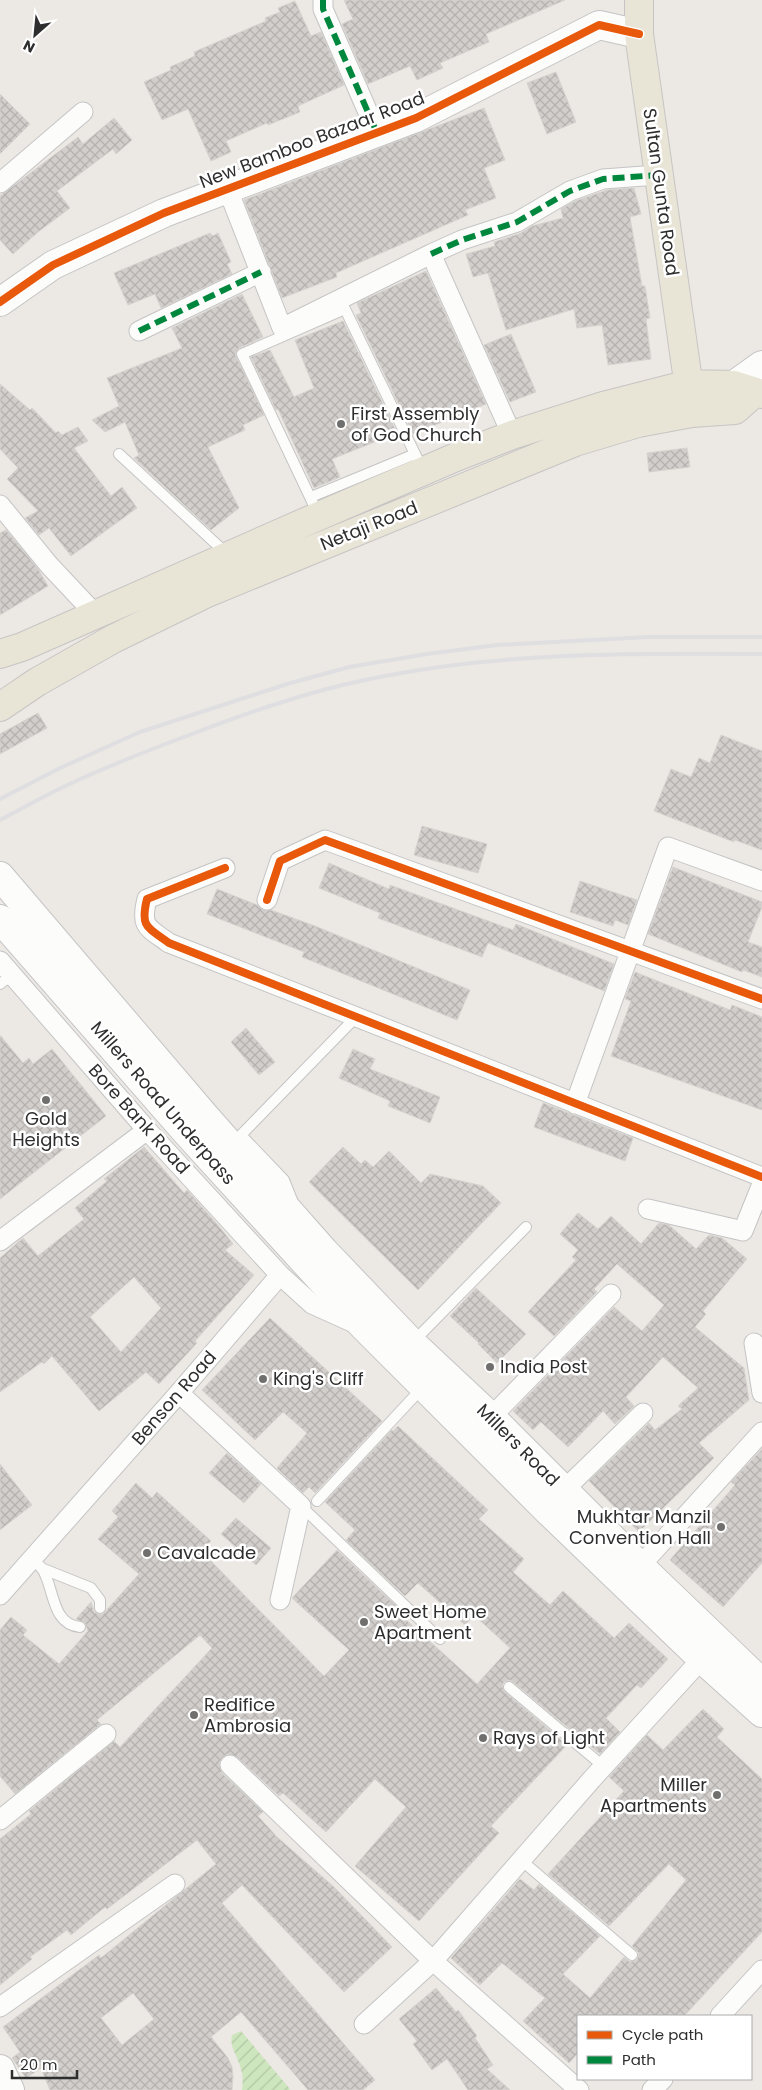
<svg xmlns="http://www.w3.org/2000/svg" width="762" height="2090" font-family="Poppins,sans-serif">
	<defs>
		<pattern id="garden-furrows" width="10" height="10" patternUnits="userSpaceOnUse" patternTransform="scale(1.25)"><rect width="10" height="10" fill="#cee6be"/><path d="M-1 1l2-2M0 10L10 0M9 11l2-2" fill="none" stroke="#b1c6a4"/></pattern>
		<pattern id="building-cross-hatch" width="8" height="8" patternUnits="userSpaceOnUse" patternTransform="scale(1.25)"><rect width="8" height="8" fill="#d1cecb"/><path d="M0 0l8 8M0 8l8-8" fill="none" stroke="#b4b1af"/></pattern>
	</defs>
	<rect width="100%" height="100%" fill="#ece8e4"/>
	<path fill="url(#garden-furrows)" d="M241 2031 290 2089 289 2090H242C243 2082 243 2074 240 2066 237 2055 229 2046 232 2035Z"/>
	<path fill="url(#building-cross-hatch)" stroke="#d7d4d0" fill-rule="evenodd" d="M344 0H565L486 34 489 42 440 63 443 68 417 80 410 66 368 84 342 24 353 19Z
		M295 1 311 36 321 32 344 85 298 106 300 112 268 125 267 123 226 141 231 152 211 161 188 109 162 120 144 82 171 70 170 67 195 56 194 52 266 21 265 18 280 12 278 8Z
		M556 72 576 122 547 134 527 83Z
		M0 94 30 124 0 154Z
		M484 108 505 160 484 168 496 198 465 210 468 215 336 273 337 277 282 298 244 200Z
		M114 118 132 140 116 154 113 149 57 191 70 208 38 232 13 254 0 240V196L78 137 83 144Z
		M634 188 641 214 630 217 642 286H645L650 318 646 319 651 359 608 365 602 325 577 328 574 309 506 330 488 273 473 277 466 254 495 246 494 242 521 233 532 226 563 218 561 209 575 201 607 190Z
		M210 233 213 236 218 233 231 262 227 264 232 274 161 308 155 294 128 305 114 273Z
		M426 271 486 404 413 434 356 315 361 313 357 303Z
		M242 294 263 337 239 348 235 354 264 415 243 425 245 430 208 447 239 508 211 530 134 458 139 455 125 422 105 432 92 420 119 406 107 378 182 348 172 328Z
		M343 321 397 433 332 459 340 477 314 488 278 409 276 410 251 357 270 350 294 397 314 388 295 340Z
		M511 334 536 392 510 402 484 345Z
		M0 384 30 410 32 408 56 433 58 431 62 435 78 427 88 441 74 448 111 496 122 487 137 508 71 556 49 528 39 535 25 518 38 511 7 479 18 468 0 449Z
		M687 448 690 467 649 472 647 453Z
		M6 530 38 569 48 586 0 615V533Z
		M38 713 47 728 0 754V734Z
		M721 735 762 751V850L735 840 734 842 654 811 671 769 691 777 699 758 710 763Z
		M422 826 487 844 478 873 414 855Z
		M329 863 389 889 390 885 513 930 516 924 614 964 604 991 488 943 482 957 378 918 380 913 319 888Z
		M673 867 762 902V907L748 942 762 947V977L743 970 742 972 648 934Z
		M580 881 637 900 628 925 615 920 613 926 570 912Z
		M217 889 257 905 263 910H271L315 926 470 990 457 1020 302 957 304 952 207 914Z
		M635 972 730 1010 732 1005 762 1017V1110L611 1056 631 1001 625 999Z
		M246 1028 275 1062 259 1075 231 1042Z
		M0 1035 23 1063 29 1058 33 1064 52 1049 106 1116 0 1199Z
		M353 1049 375 1059 370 1069 440 1097 430 1123 388 1106 390 1101 339 1078Z
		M543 1103 633 1138 625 1161 534 1127Z
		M144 1147 184 1193 187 1190 218 1225 233 1244 225 1250 254 1275 195 1341 197 1343 159 1384 146 1372 99 1411 52 1356 44 1364 42 1362 0 1392V1258L23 1238 38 1256 84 1219 75 1208 107 1181 104 1179ZM134 1277 161 1308 121 1352 90 1317Z
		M343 1147 361 1164 365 1160 373 1167 389 1151 421 1183 430 1174 483 1186 501 1203 418 1290 309 1182Z
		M578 1213 598 1229 611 1216 641 1244 659 1223 669 1225 696 1249 709 1235 722 1238 747 1259 703 1311 706 1314 695 1327 744 1368 749 1400 699 1443 714 1458 639 1532 589 1481 649 1423 655 1430 682 1409 678 1406 698 1388 663 1357 626 1397 634 1406 615 1424 603 1411 568 1447 541 1422 533 1430 513 1411 614 1307 642 1331 664 1305 617 1264 594 1289 597 1292 554 1336 528 1312 576 1260 572 1257 578 1250 560 1234Z
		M476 1288 526 1334 497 1363 478 1344 479 1343 450 1316Z
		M270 1318 382 1421 315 1493 309 1487 303 1493 277 1468 307 1433 283 1412 255 1440 202 1390Z
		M398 1426 488 1510 479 1519 524 1559 513 1572 550 1605 563 1591 614 1638 629 1623 668 1659 641 1688 637 1685 606 1718 620 1732 600 1754 513 1682 510 1680 504 1682 502 1686 505 1692 567 1745 491 1826 499 1833 419 1921 355 1866 406 1807 375 1779 326 1832 283 1793 279 1796 237 1757 227 1754 222 1758 219 1763 222 1773 263 1812 258 1816 277 1837 334 1887 392 1947 344 1992 242 1885 222 1903 375 2080 363 2090H308L241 2012 211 2037 228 2058 232 2067 233 2077 232 2090H50L41 2068 26 2078 12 2058 20 2052 3 2027 99 1955 101 1958 216 1864 197 1840 107 1909 105 1907 71 1935 67 1930 30 1957 32 1959 0 1985V1839L31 1814 29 1811 114 1741 120 1747 212 1648 200 1635 97 1720 101 1724 15 1794 0 1776V1630L11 1617 27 1630 23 1635 59 1664 88 1631 85 1623 76 1619 91 1602 94 1612 100 1615 103 1614 139 1574 98 1539 118 1517 112 1511 136 1483 152 1498 157 1492 211 1541 201 1551 324 1676 349 1650 292 1598 337 1550 396 1606 394 1609 477 1684 510 1648 474 1615 465 1625 418 1583 405 1596 346 1540 355 1530 325 1502 392 1430 393 1431ZM133 1993 154 2019 122 2045 101 2018Z
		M762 1449V1563L723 1607 670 1560 735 1485 731 1482Z
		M227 1453 261 1484 244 1503 209 1473Z
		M0 1464 32 1505 0 1530Z
		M236 1518 271 1548 256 1565 221 1534Z
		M703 1709 724 1729 717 1737 762 1779V1932L684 2016H578V2053L569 2063 523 2021 545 1998 502 1963 480 1985 451 1958 520 1879 534 1890 539 1884 600 1936 563 1974 590 1998 624 1957 630 1962 637 1960 639 1953 632 1946 686 1880 669 1864 609 1926 548 1874 624 1791 609 1777 647 1735 663 1750Z
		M436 1988 456 2012 458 2010 477 2036 475 2038 493 2065 487 2069 510 2090H468L447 2059 432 2070 413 2044 417 2041 399 2019Z"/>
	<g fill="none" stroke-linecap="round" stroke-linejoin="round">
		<g stroke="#c5c4c5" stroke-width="12">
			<path id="lane" d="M119 454 227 554
				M311 497 415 454 418 460
				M319 516 242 354 345 309 415 454
				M0 984 12 975
				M292 1200 284 1180 241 1135 356 1017
				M413 1342 526 1227
				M317 1501 423 1387
				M301 1506 440 1639
				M32 1559C34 1562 38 1564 41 1567 55 1586 50 1624 80 1627
				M41 1568 91 1588 100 1600V1608
				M509 1687 603 1766
				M521 1860 632 1955"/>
		</g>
		<g stroke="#c5c4c5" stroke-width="21">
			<path id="street" d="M323 0V9L377 133
				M0 183 83 112
				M228 190 282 328 431 254 512 435
				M431 254 462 240 517 222 570 191 603 179 658 175
				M139 331 261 272
				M0 505 49 565 96 615
				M225 868 147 899C140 927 147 927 169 943L762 1177
				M267 900 280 861 325 840 762 999
				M0 961 147 1130 280 1275
				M575 1104 668 847 762 881
				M648 1209 743 1231 762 1184
				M0 1241 147 1130
				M754 1343 762 1393
				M179 1393 301 1506 280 1600
				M491 1417 611 1294
				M563 1491 643 1413
				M640 1566 762 1432
				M0 1595 179 1393 280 1275 312 1304 354 1323
				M230 1765 433 1961 579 2090
				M0 1820 106 1734
				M0 2007 175 1884
				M720 2016 762 1970
				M364 2024 433 1961 592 1779 709 1651
				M652 2090 663 2079"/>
		</g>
		<g stroke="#c5c4c5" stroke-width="30">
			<path id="secondary" d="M0 302 53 265 164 213 416 118 599 25 639 34
				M735 404 734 385 762 365
				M0 876 205 1116 324 1251 412 1343 491 1417 640 1566 762 1683
				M0 919 186 1132 364 1327 546 1509 702 1659 762 1713
				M0 2069 10 2090"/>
		</g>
		<g stroke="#c6c5c4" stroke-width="30">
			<path id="primary" d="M639 0V34L691 402
				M0 654 22 647 319 516 456 457 512 435 603 406 689 384 734 385 762 394
				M0 707 37 682 113 639 207 593 575 442 638 423 692 413 735 410 754 393"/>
		</g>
		<use href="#lane" stroke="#fcfcfb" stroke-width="10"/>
		<use href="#street" stroke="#fcfcfb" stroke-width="19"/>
		<use href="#secondary" stroke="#fcfcfb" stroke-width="28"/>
		<use href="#primary" stroke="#e8e4d6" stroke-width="28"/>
		<path stroke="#dfdfe1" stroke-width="4" d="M0 799 60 768 140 732 287 684 349 667 427 654 497 645 648 637H762
			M0 820C25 807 49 793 74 782 112 764 152 749 192 734 250 712 309 691 370 679 498 652 632 653 762 654"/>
		<path stroke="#00873e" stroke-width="6" stroke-dasharray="12 6" stroke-linecap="butt" d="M323 0V9L377 133
			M431 254 462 240 517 222 570 191 603 179 658 175
			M139 331 261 272"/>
		<g stroke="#fff" stroke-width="11">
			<path id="cycleway" d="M0 302 53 265 164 213 416 118 599 25 639 34
				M225 868 147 899C140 927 147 927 169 943L762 1177
				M267 900 280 861 325 840 762 999"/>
		</g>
		<use href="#cycleway" stroke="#e8590c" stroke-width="8"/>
	</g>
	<g fill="#706f6e" stroke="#fff" stroke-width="2">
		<circle cx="341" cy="424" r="5"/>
		<circle cx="46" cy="1100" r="5"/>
		<circle cx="490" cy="1367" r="5"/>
		<circle cx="263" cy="1379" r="5"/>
		<circle cx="721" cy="1527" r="5"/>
		<circle cx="147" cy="1553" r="5"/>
		<circle cx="364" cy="1622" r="5"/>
		<circle cx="194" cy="1715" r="5"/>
		<circle cx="483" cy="1738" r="5"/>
		<circle cx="717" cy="1795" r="5"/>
	</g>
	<g text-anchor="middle" stroke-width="5" stroke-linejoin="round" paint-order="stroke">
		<g font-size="18" fill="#2e2e2e" stroke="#fff">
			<text transform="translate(312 140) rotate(-21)" y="6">New Bamboo Bazaar Road</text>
			<text transform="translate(661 192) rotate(82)" y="6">Sultan Gunta Road</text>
			<text transform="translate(369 526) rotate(-22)" y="6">Netaji Road</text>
			<text transform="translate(163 1103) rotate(49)" y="6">Millers Road Underpass</text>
			<text transform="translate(139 1119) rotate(48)" y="6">Bore Bank Road</text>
			<text transform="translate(174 1398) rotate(-49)" y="6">Benson Road</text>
			<text transform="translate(518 1445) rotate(45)" y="6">Millers Road</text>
		</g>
		<g font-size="18" fill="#2e2e2e" stroke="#fff" text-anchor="start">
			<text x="351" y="420">First Assembly<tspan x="351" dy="21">of God Church</tspan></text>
			<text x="46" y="1125" text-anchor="middle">Gold<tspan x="46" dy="21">Heights</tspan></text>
			<text x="500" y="1373">India Post</text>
			<text x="273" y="1385">King's Cliff</text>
			<text x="711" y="1523" text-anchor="end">Mukhtar Manzil<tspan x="711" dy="21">Convention Hall</tspan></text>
			<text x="157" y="1559">Cavalcade</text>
			<text x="374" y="1618">Sweet Home<tspan x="374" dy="21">Apartment</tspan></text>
			<text x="204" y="1711">Redifice<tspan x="204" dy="21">Ambrosia</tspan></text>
			<text x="493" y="1744">Rays of Light</text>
			<text x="707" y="1791" text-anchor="end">Miller<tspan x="707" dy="21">Apartments</tspan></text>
		</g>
	</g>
	<rect x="577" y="2015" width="175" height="65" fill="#ffffff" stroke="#ababab"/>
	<rect x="587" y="2031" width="25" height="8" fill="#e8590c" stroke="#ababab"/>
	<text x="622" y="2040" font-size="15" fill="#2e2e2e">Cycle path</text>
	<rect x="587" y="2056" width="25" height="8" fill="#00873e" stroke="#ababab"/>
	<text x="622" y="2065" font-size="15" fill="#2e2e2e">Path</text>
	<g transform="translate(35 35) rotate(207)" stroke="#ffffff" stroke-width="4" paint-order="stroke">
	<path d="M0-4L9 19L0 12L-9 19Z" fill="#2e2e2e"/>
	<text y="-8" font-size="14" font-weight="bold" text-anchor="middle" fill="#2e2e2e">N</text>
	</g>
	<path d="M12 2070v8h65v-8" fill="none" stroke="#2e2e2e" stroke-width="2.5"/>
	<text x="20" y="2070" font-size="15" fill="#2e2e2e" stroke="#ffffff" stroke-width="4" paint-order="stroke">20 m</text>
</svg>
